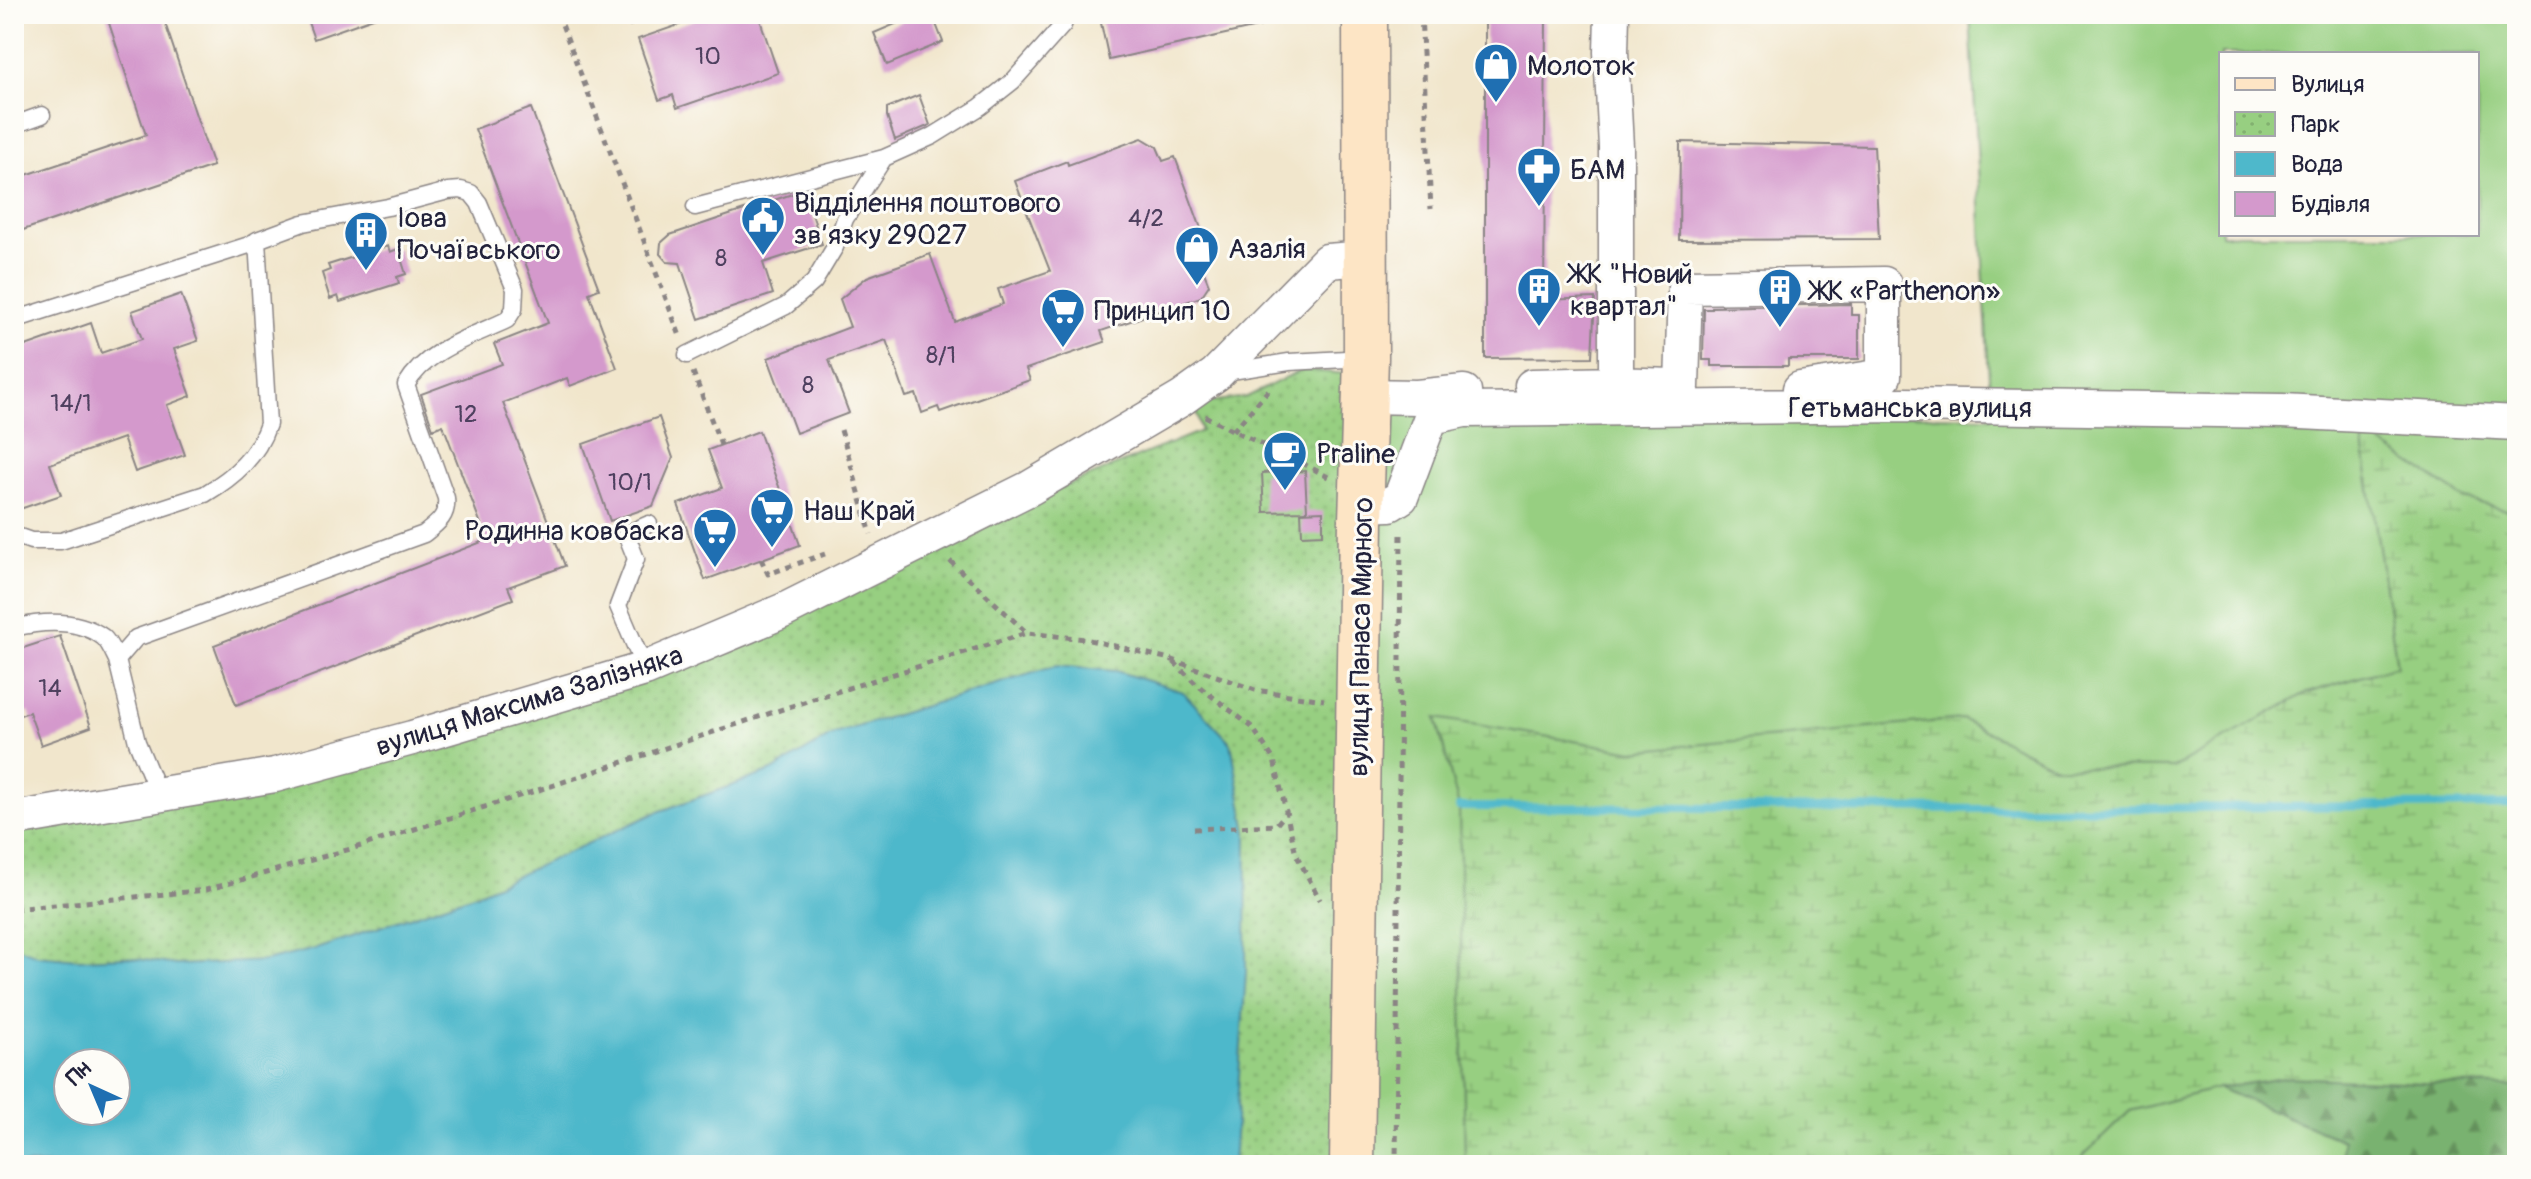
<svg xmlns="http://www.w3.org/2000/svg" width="2531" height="1179" font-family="Pangolin,sans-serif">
	<defs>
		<pattern id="forest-firs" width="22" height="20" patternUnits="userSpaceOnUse" patternTransform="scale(2)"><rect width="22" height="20" fill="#79b26f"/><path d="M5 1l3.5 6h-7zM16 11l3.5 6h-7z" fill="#63905c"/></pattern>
		<pattern id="wetland-marsh" width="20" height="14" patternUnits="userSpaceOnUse" patternTransform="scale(2)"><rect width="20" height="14" fill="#97cf81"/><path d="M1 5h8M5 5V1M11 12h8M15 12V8" fill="none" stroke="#82b170"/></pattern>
		<pattern id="park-dots" width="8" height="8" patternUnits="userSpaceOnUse" patternTransform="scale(2)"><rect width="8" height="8" fill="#97cf81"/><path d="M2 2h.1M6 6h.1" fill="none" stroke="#82b170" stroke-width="1.8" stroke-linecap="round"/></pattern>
	</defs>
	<rect width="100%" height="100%" fill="#fdfcf7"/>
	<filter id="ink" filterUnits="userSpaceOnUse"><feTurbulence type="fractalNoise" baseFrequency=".0125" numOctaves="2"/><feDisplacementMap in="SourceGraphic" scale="16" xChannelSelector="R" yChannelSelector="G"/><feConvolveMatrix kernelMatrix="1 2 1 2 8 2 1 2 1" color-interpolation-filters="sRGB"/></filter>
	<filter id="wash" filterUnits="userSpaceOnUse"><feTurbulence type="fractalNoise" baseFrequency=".006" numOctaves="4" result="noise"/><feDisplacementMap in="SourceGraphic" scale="32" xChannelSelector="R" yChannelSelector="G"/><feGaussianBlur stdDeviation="1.8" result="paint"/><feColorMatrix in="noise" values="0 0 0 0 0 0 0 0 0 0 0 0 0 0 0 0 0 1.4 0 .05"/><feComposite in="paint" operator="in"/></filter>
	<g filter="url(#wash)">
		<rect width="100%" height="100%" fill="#f1e6cc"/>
		<path fill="#97cf81" stroke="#5c785e" stroke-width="2" fill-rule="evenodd" d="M1970 14H2517V1165H1365L1378 408 1991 417ZM2221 54H2477V234H2221Z"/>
		<path fill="url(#forest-firs)" stroke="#4e6a55" stroke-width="2" d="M2289 1077 2517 1087V1165H2342L2343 1140 2218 1088Z"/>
		<path fill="url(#wetland-marsh)" stroke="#5c785e" stroke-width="2" d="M2361 430 2465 499 2517 513V1087L2289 1077 2218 1088 2130 1111 2084 1155 2079 1165H1465L1459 807 1436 718 1633 751 1962 719 2056 767 2173 768 2304 694 2397 666Z"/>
		<path fill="url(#park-dots)" stroke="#5c785e" stroke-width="2" fill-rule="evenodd" d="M1301 370 1348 374 1339 1165H14V832L415 751 1201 431 1194 404 1247 397ZM68 1063H116V1111H68Z"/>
		<path fill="#4eb8cb" stroke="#386d83" stroke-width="2" fill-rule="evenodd" d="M1056 666 1116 671 1183 692 1231 743 1247 832 1246 972 1233 1165H14V946L37 955 77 959 126 957 176 965 265 961 319 948 476 894 655 813 772 771 834 734ZM68 1063H116V1111H68Z"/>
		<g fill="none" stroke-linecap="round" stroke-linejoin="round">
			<path stroke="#4eb8cb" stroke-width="8" d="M1459 807 2031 809 2517 805"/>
		</g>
		<g id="blocks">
			<path fill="#d499cc" d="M106 14H162L213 166 14 233V179L146 135Z
				M305 14H376V17L314 39Z
				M694 14H758L778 73 677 108 673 95 659 100 638 39 696 19Z
				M919 14H932L943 42 887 65 874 33Z
				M1099 14H1274L1275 23 1109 60Z
				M1485 14H1546L1544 300 1595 298 1592 357 1485 358Z
				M919 95 930 125 895 140 887 116V108Z
				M531 108 599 289 589 293 617 368 570 386 567 378 503 403 565 566 508 587 513 599 236 705 214 645 487 540 443 425 433 429 421 394 502 364 494 344 548 323 475 129Z
				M1142 138 1157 147 1163 161 1175 157 1203 234 1191 240 1209 285 1201 297 1101 331 1105 342 1026 369 1030 380 940 412 938 407 922 413 916 394 906 397 886 340 829 360 849 413 796 433 768 358 850 327 840 299 867 277 930 254 955 322 1003 304 998 289 1050 271 1015 181 1067 161 1068 165Z
				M1680 142 1874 146 1879 239 1679 240Z
				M804 190 822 244 763 263 773 294 699 319 680 263 667 262 660 254 661 243 670 235Z
				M388 246 390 252 398 249 406 274 397 277 399 283 340 302 338 296 330 299 322 273 330 270 328 265Z
				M181 294 198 341 174 349 191 396 167 405 185 455 135 472 123 438 50 464 61 495 14 511V350L91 323 101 353 142 339 132 311Z
				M1851 304V315H1859V359H1788V366H1711V360H1703L1704 309H1712V307Z
				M659 417 673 458 653 506 610 521 583 444Z
				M759 431 800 545 705 580 678 504 722 488 708 450Z
				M1305 471 1307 511 1264 512 1262 473Z
				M1323 511V534L1302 535 1301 512Z
				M60 636 91 727 41 745 29 712 14 717V651Z"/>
		</g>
	</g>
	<g filter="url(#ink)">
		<use href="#blocks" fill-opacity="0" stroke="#8a8484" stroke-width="2"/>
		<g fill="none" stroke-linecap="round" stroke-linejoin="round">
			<g stroke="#8a8484" stroke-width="19">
				<path id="lane" d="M620 14 629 17 641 14
					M14 125 42 115
					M695 207 884 158 933 136 980 107 1013 81 1063 25 1067 14
					M14 320 249 245 257 240 268 424C257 457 235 476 205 494L61 541H31L14 535
					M687 355 786 306 814 282 835 247 845 219 884 158
					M1225 372 1289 362 1365 358
					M14 628C43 621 78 619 103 637 109 642 113 652 117 660
					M645 669 618 606 636 559 626 534 649 524
					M159 795 137 742 117 660 136 638 424 534C438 523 448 516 446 498L406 385C427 349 471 337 507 320L514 309 515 289 479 203 471 193 461 190 448 191 388 207 303 223 257 240"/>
			</g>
			<g stroke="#8a8484" stroke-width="37">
				<path id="street" d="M1616 384 1672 386
					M1532 386 1616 384V147L1611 52 1612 14
					M1682 387 1685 287 1884 284V376L1800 389
					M1365 396 1417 397 1464 392
					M1362 505 1390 504 1401 497 1431 417 1464 410 1904 405 2282 411 2517 423
					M14 819 275 775 412 738 645 669 785 610 1030 488 1181 399 1216 374 1327 261 1367 258"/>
			</g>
			<g stroke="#8a8484" stroke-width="47">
				<path id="secondary" d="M1352 1165 1361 520 1366 358 1365 14"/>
			</g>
			<path stroke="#8a8484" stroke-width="5" stroke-dasharray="6 6" stroke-linecap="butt" d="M558 14 680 336
				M1421 14 1431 209
				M693 372 721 445
				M1205 416C1245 438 1288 454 1328 477
				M841 430 871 534
				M1233 431 1272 386
				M761 559 768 574 825 554
				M950 561 1027 633
				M1174 662 1196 684 1252 727 1274 760 1296 854 1320 900
				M1194 829 1276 825 1287 812
				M14 909 206 890 361 846 551 786 816 698 1027 633 1085 639 1170 659 1255 690 1324 700
				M1396 1165 1401 530"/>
			<use href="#lane" stroke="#fff" stroke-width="16"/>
			<use href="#street" stroke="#fff" stroke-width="34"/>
			<use href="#secondary" stroke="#fde5c5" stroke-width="44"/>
		</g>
	</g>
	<defs>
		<g id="shop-pin" transform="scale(2.3)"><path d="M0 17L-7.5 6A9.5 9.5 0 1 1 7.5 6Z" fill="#1f6fb2" stroke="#fdfcf7"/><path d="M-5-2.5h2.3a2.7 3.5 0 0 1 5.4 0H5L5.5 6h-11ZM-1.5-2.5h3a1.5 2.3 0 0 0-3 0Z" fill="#fff"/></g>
		<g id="pharmacy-pin" transform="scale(2.3)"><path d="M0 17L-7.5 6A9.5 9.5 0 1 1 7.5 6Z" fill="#1f6fb2" stroke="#fdfcf7"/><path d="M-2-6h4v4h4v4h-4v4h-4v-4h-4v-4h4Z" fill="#fff"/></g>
		<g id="civic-pin" transform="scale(2.3)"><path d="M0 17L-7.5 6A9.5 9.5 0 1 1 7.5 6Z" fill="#1f6fb2" stroke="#fdfcf7"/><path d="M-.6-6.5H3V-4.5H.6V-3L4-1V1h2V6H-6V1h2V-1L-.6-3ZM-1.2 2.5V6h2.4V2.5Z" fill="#fff"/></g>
		<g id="building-pin" transform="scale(2.3)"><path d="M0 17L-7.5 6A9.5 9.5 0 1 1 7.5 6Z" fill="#1f6fb2" stroke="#fdfcf7"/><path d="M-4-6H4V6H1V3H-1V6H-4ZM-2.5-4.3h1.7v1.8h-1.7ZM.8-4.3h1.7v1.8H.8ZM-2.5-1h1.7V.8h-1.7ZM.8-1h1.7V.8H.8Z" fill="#fff"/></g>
		<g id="supermarket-pin" transform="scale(2.3)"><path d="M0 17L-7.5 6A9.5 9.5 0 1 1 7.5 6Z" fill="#1f6fb2" stroke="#fdfcf7"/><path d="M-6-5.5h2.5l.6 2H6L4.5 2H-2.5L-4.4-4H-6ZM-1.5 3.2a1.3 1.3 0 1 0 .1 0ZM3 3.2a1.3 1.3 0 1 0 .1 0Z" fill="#fff"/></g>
		<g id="cafe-pin" transform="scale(2.3)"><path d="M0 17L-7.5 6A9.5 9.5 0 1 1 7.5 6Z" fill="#1f6fb2" stroke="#fdfcf7"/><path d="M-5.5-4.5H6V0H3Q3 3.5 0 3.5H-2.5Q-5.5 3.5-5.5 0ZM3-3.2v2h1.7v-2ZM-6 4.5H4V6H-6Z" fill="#fff"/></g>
	</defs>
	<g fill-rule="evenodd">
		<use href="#shop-pin" x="1496" y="65"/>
		<use href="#pharmacy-pin" x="1539" y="169"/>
		<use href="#civic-pin" x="763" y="218"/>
		<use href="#building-pin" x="366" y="233"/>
		<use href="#shop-pin" x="1197" y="248"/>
		<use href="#building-pin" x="1539" y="289"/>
		<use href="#building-pin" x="1780" y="290"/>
		<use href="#supermarket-pin" x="1063" y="310"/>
		<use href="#cafe-pin" x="1285" y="453"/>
		<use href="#supermarket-pin" x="772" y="510"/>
		<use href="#supermarket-pin" x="715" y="530"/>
	</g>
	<g text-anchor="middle" stroke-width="6" stroke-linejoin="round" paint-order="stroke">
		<g font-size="24" fill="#4e405f">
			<text x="708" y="64">10</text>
			<text x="1146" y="226">4/2</text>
			<text x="721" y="266">8</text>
			<text x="941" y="363">8/1</text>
			<text x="808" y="393">8</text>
			<text x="71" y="411">14/1</text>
			<text x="466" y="422">12</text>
			<text x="630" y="490">10/1</text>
			<text x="50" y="696">14</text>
		</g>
		<g font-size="28" fill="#22223b" stroke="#fdfcf7" text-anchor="start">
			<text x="1527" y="75">Молоток</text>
			<text x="1570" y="179">БАМ</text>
			<text x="794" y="212">Відділення поштового<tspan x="794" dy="32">зв’язку 29027</tspan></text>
			<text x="397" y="227">Іова<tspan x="397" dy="32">Почаївського</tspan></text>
			<text x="1228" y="258">Азалія</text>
			<text x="1570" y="283">ЖК "Новий<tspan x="1570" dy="32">квартал"</tspan></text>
			<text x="1811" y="300">ЖК «Parthenon»</text>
			<text x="1094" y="320">Принцип 10</text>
			<text x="1316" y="463">Praline</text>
			<text x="803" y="520">Наш Край</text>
			<text x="684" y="540" text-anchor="end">Родинна ковбаска</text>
		</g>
		<g font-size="28" fill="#22223b" stroke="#fdfcf7">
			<text x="1910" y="417">Гетьманська вулиця</text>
			<text transform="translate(1360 637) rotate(-89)" y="10">вулиця Панаса Мирного</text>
			<text transform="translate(529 700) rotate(-17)" y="10">вулиця Максима Залізняка</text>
		</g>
	</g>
	<rect width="2531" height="1179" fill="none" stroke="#fdfcf7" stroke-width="48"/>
	<rect x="2219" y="52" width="260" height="184" fill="#fdfcf7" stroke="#a5a5ac" stroke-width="2"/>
	<rect x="2235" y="78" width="40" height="12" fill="#fde5c5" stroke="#a5a5ac" stroke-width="2"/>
	<text x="2291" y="92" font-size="24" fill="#22223b">Вулиця</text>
	<rect x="2235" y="112" width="40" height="24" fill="url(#park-dots)" stroke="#a5a5ac" stroke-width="2"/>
	<text x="2291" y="132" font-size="24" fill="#22223b">Парк</text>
	<rect x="2235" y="152" width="40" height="24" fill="#4eb8cb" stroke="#a5a5ac" stroke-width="2"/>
	<text x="2291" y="172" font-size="24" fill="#22223b">Вода</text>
	<rect x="2235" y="192" width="40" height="24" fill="#d499cc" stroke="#a5a5ac" stroke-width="2"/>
	<text x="2291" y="212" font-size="24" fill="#22223b">Будівля</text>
	<g transform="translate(92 1087) rotate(316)"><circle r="38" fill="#fdfcf7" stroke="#a5a5ac" stroke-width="2"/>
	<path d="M0-6L14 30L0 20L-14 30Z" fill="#1f6fb2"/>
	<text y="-12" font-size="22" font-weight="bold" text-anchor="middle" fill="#22223b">Пн</text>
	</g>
</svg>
